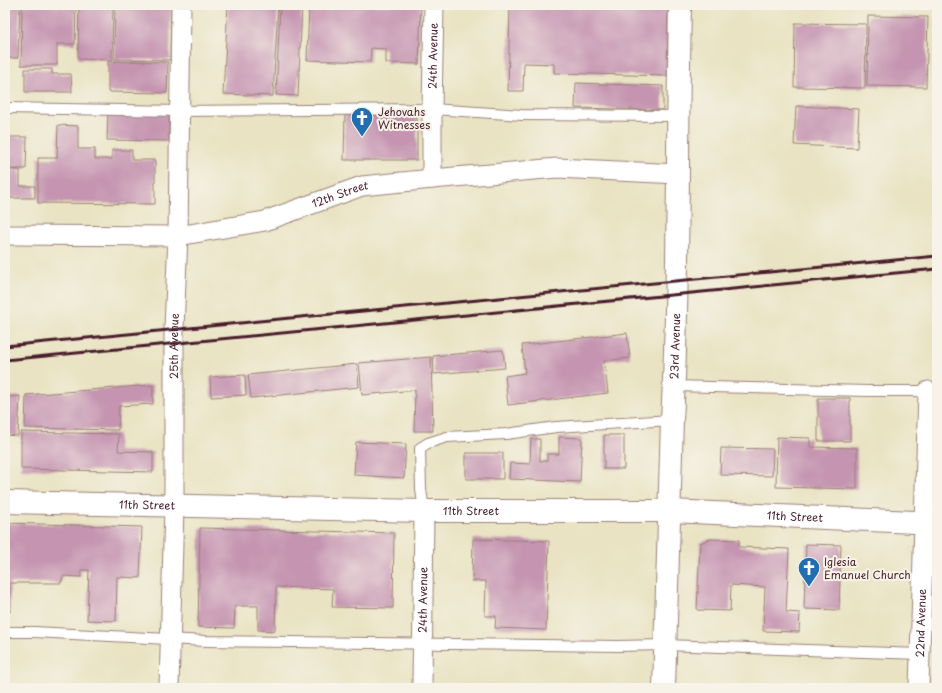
<svg xmlns="http://www.w3.org/2000/svg" width="942" height="693" font-family="'Playpen Sans',sans-serif">
	<rect width="100%" height="100%" fill="#f7f3e8"/>
	<filter id="ink" filterUnits="userSpaceOnUse"><feTurbulence type="fractalNoise" baseFrequency=".025" numOctaves="2"/><feDisplacementMap in="SourceGraphic" scale="8" xChannelSelector="R" yChannelSelector="G"/><feConvolveMatrix kernelMatrix="1 2 1 2 8 2 1 2 1" color-interpolation-filters="sRGB"/></filter>
	<filter id="wash" filterUnits="userSpaceOnUse"><feTurbulence type="fractalNoise" baseFrequency=".012" numOctaves="4" result="noise"/><feDisplacementMap in="SourceGraphic" scale="16" xChannelSelector="R" yChannelSelector="G"/><feGaussianBlur stdDeviation="0.9" result="paint"/><feColorMatrix in="noise" values="0 0 0 0 0 0 0 0 0 0 0 0 0 0 0 0 0 1.4 0 .05"/><feComposite in="paint" operator="in"/></filter>
	<g filter="url(#wash)">
		<rect width="100%" height="100%" fill="#e9e3c3"/>
		<g id="blocks">
			<path fill="#c594b1" d="M5 5H20L18 58H5Z
				M22 5H76L75 44H57V65H21Z
				M79 5H113L112 60 78 59Z
				M115 5H171L170 60 114 59Z
				M228 5H278L273 96 223 94Z
				M280 5H302L298 96 276 95Z
				M309 5H421L419 64 386 63V49L371 48 370 62 307 60Z
				M510 5H557L668 8 667 76 554 73V64L524 63 523 91H508Z
				M868 16 928 17 926 87 867 86Z
				M795 23 866 24 865 88 794 87Z
				M108 61 168 62 167 93 108 92Z
				M25 69H52V74H71L72 92H25Z
				M576 83 663 86V110L575 108Z
				M796 106 859 109 857 148 794 145Z
				M108 110 169 111V141L107 140Z
				M345 112H417V160H344Z
				M58 125 78 126V149H95V159H112V150H132V160H155V204L38 203V158H57Z
				M5 137H27L26 169H5Z
				M5 170H20V186H35V198H5Z
				M627 333 630 358 604 361 608 393 508 405 505 376 525 373 522 345Z
				M503 350 505 368 434 374 433 356Z
				M431 357 433 431H414L415 390 362 395 359 363Z
				M357 364 359 387 251 398 248 375Z
				M245 375 246 395 211 397 210 377Z
				M153 385V404L119 406 118 430 25 428 26 395Z
				M20 396 18 436 5 435V397Z
				M818 398H850V441H818Z
				M21 432 119 434 118 451 153 452V472L21 469Z
				M604 435H624V469H604Z
				M559 437 582 438 580 482 509 479 510 463 530 464 531 439H540V461H547V454H559Z
				M777 437 810 438V447L857 448V489L776 487Z
				M356 442 406 444 404 478 354 475Z
				M721 448 773 449 772 476 720 475Z
				M466 453H503V479H466Z
				M5 523 142 527 140 578 117 577 116 621 87 620 89 570H81V577L63 576 61 583H10V612H5Z
				M200 528 394 533 393 608 332 607 333 589 276 587 275 631 258 630V606H235L234 628 198 627Z
				M473 539 549 541 546 630 495 628 496 616H485L486 581H472Z
				M710 539 739 540V547L789 549 786 612 800 613 799 632 763 631 765 587 731 585 730 611 697 610 700 543Z
				M806 544 841 545 839 610 804 609Z"/>
		</g>
	</g>
	<g filter="url(#ink)">
		<use href="#blocks" fill-opacity="0" stroke="#9a8177" stroke-width="1"/>
		<g fill="none" stroke-linecap="round" stroke-linejoin="round">
			<g stroke="#9a8177" stroke-width="12">
				<path id="lane" d="M5 108 180 111 432 109 522 115 678 116
					M674 386 867 391H932
					M424 511 421 489 420 448 428 443 447 437 506 434 556 427 672 420
					M5 632H34L206 641 618 646 665 645 920 654"/>
			</g>
			<g stroke="#9a8177" stroke-width="21">
				<g id="street">
					<path id="s1" d="M432 179V109L434 5"/>
					<path id="s2" d="M5 235 178 236 265 221 362 186 432 179 557 168 678 174"/>
					<path id="s3" d="M169 688 174 507V329L178 236 181 5"/>
					<path id="s4" d="M422 688 424 511"/>
					<path id="s5" d="M919 688 928 391"/>
				</g>
			</g>
			<g stroke="#9a8177" stroke-width="24">
				<g id="secondary">
					<path id="s6" d="M5 502 424 511H670L937 523"/>
					<path id="s7" d="M664 688 672 420C677 338 677 256 678 175 678 118 679 62 680 5"/>
				</g>
			</g>
			<use href="#lane" stroke="#fff" stroke-width="10"/>
			<use href="#street" stroke="#fff" stroke-width="19"/>
			<use href="#secondary" stroke="#fff" stroke-width="22"/>
			<path stroke="#4a1f2b" stroke-width="3" d="M5 346 311 316 937 256
				M5 360 937 269"/>
		</g>
	</g>
	<defs>
		<g id="church-pin" transform="scale(1.15)"><path d="M0 17L-7.5 6A9.5 9.5 0 1 1 7.5 6Z" fill="#1f6fb2" stroke="#f7f3e8"/><path d="M-1.2-6h2.4v3.5h3.3v2.4h-3.3V6h-2.4V-.1h-3.3v-2.4h3.3Z" fill="#fff"/></g>
	</defs>
	<g fill-rule="evenodd">
		<use href="#church-pin" x="362" y="118"/>
		<use href="#church-pin" x="809" y="568"/>
	</g>
	<g text-anchor="middle" stroke-width="4" stroke-linejoin="round" paint-order="stroke">
		<g font-size="11" fill="#4a1f2b" stroke="#f7f3e8">
			<text dy="4" stroke="none"><textPath href="#s1" startOffset="123">24th Avenue</textPath></text>
			<text dy="4" stroke="none"><textPath href="#s2" startOffset="341">12th Street</textPath></text>
			<text dy="4" stroke="none"><textPath href="#s3" startOffset="342">25th Avenue</textPath></text>
			<text dy="4" stroke="none"><textPath href="#s7" startOffset="342">23rd Avenue</textPath></text>
			<text dy="4" stroke="none"><textPath href="#s6" startOffset="142">11th Street</textPath></text>
			<text dy="4" stroke="none"><textPath href="#s6" startOffset="466">11th Street</textPath></text>
			<text dy="4" stroke="none"><textPath href="#s6" startOffset="790">11th Street</textPath></text>
			<text dy="4" stroke="none"><textPath href="#s4" startOffset="88">24th Avenue</textPath></text>
			<text dy="4" stroke="none"><textPath href="#s5" startOffset="65">22nd Avenue</textPath></text>
		</g>
		<g font-size="11" fill="#4a1f2b" stroke="#f7f3e8" text-anchor="start">
			<text x="378" y="116">Jehovahs<tspan x="378" dy="13">Witnesses</tspan></text>
			<text x="824" y="566">Iglesia<tspan x="824" dy="13">Emanuel Church</tspan></text>
		</g>
	</g>
	<rect width="942" height="693" fill="none" stroke="#f7f3e8" stroke-width="20"/>
</svg>
